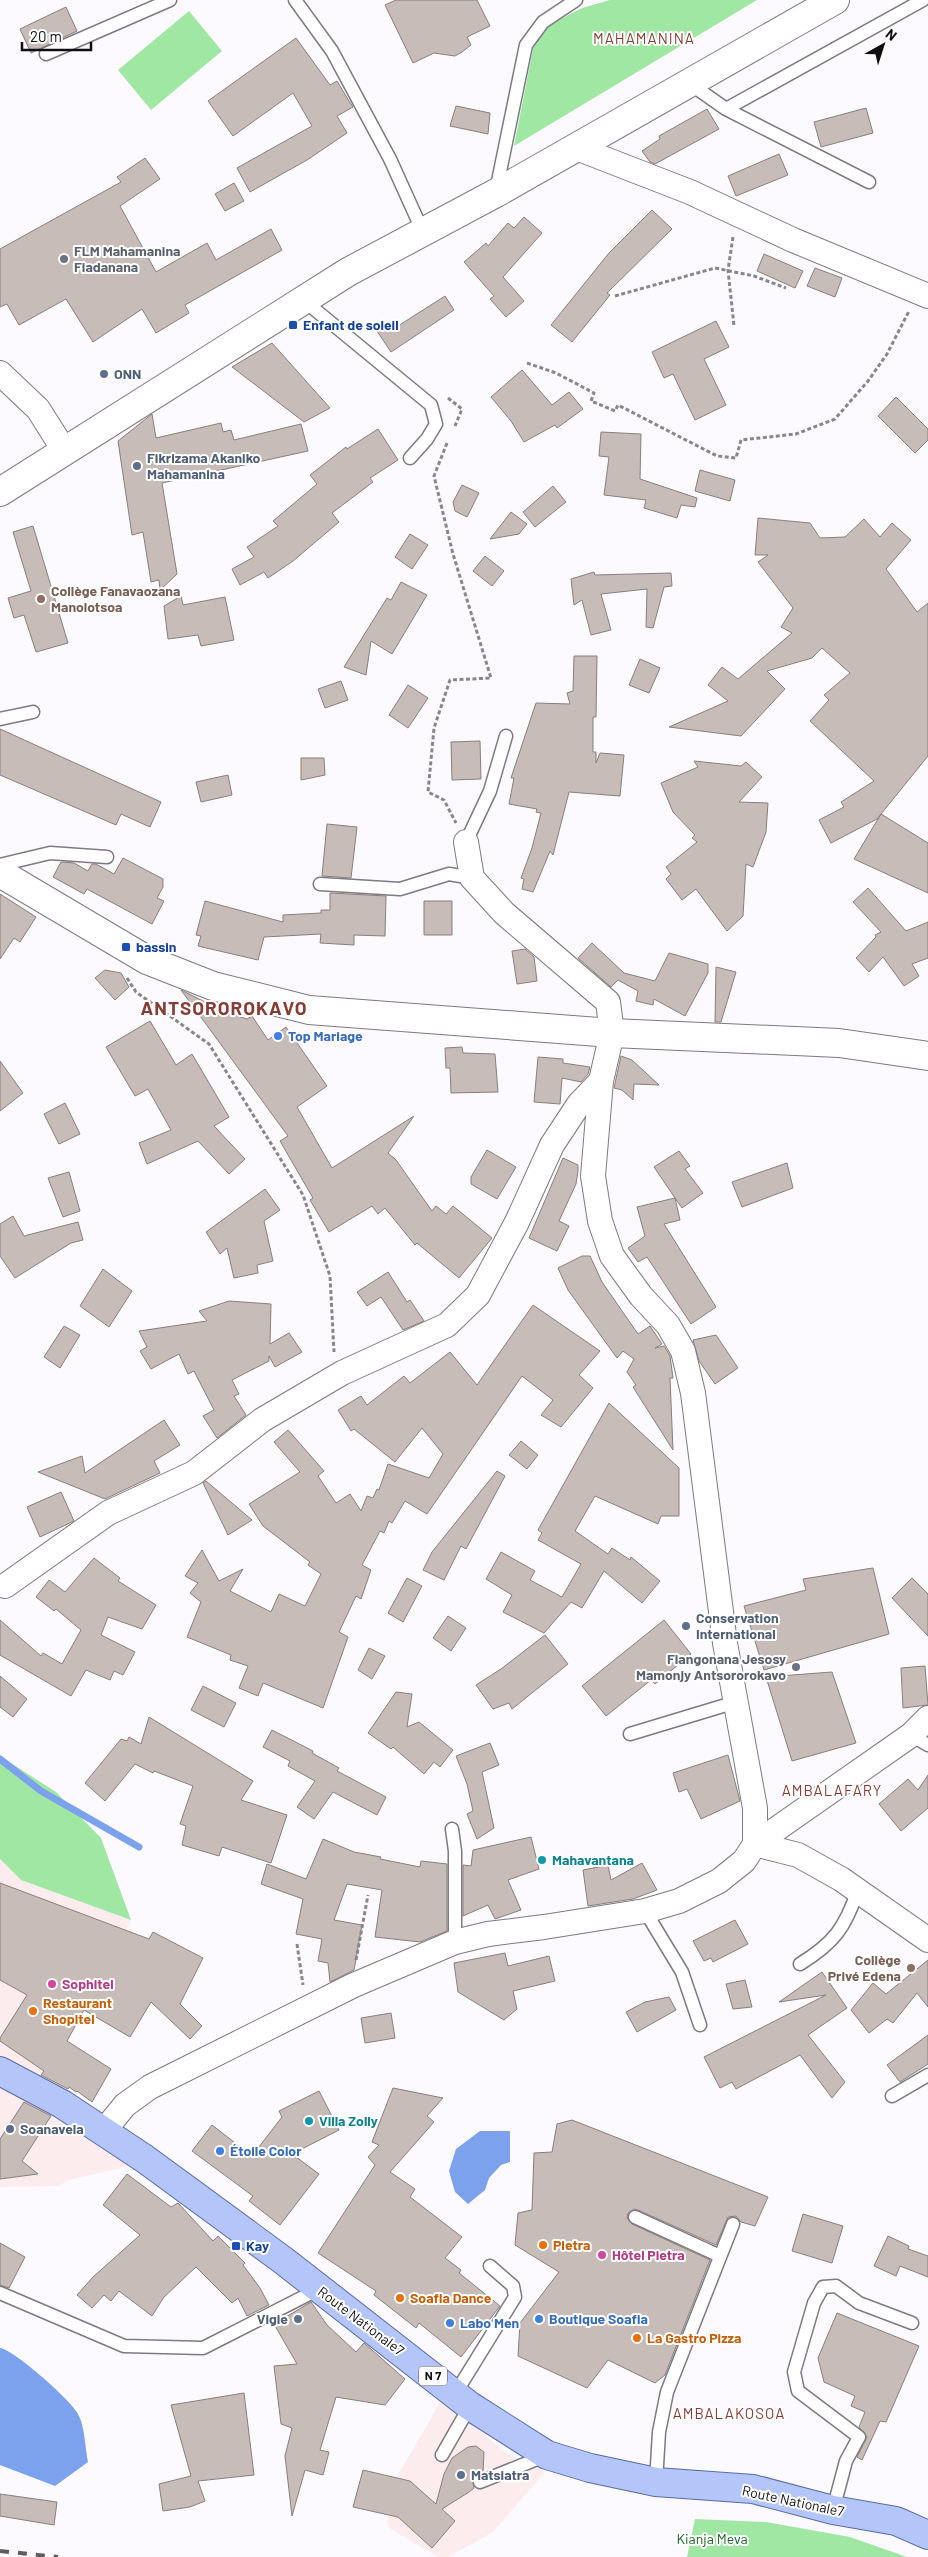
<svg xmlns="http://www.w3.org/2000/svg" width="928" height="2557" font-family="Barlow,sans-serif">
	<rect width="100%" height="100%" fill="#fcf9ff"/>
	<path fill="#fcecee" d="M0 1859 21 1880 131 1920 99 1986 40 2082 0 2056Z
		M0 2081 79 2128 128 2166 69 2180 58 2186 0 2187Z
		M443 2398 503 2451 545 2472 493 2532 448 2557H438L388 2527 387 2511 395 2480Z"/>
	<path fill="#a0e7a4" d="M610 0H757L514 146 534 44 549 25 582 8Z
		M189 11 222 51 151 110 118 70Z
		M0 1756 56 1792 101 1838 131 1920 21 1880 0 1859Z
		M695 2519 766 2522 850 2537 907 2557H687Z"/>
	<path fill="#7da2ed" d="M480 2131H510V2162L501 2165 489 2178 485 2190 468 2204 455 2192 449 2171 456 2149Z
		M0 2348C13 2349 75 2403 79 2416 85 2429 85 2447 88 2462L55 2486 0 2465Z"/>
	<g fill="none" stroke-linecap="round" stroke-linejoin="round">
		<path stroke="#7da2ed" stroke-width="7" d="M0 1759 41 1791 139 1847"/>
	</g>
	<path fill="#c7bcb8" stroke="#897f7b" d="M396 0H477L490 26 467 37 471 45 462 52 455 56 434 53 413 63 385 5Z
		M66 7 77 31 31 53 20 29Z
		M296 38 330 85 337 81 349 101 353 107 337 116 347 133 307 160 250 192 237 168 312 126 293 93 233 136 208 101Z
		M456 106 490 113 488 134 450 126Z
		M866 108 873 133 821 147 814 122Z
		M707 109 719 129 655 164 650 162 642 151 660 139 659 136Z
		M779 154 788 175 736 196 728 176Z
		M145 158 160 179 120 206 156 272 207 243 216 260 271 229 282 250 185 305 189 313 156 333 142 309 93 342 66 299 19 325 7 304 0 307V249L121 182 117 177Z
		M234 183 244 201 225 211 215 194Z
		M652 210 672 229 607 293 610 295 572 342 551 325 609 253Z
		M524 217 542 233 503 277 524 301 506 317 490 299 494 296 464 262 486 243 488 246 508 223 514 228Z
		M764 254 803 271 795 288 757 271Z
		M815 268 842 278 835 297 807 286Z
		M445 296 454 310 391 352 377 331 393 320 398 326Z
		M716 321 729 347 704 359 726 405 695 420 673 374 664 378 652 352Z
		M272 343 330 408 304 422 232 367Z
		M522 370 552 405 569 392 583 409 557 428 555 425 524 442 511 421 491 397Z
		M896 397 928 429V440L915 453 878 416Z
		M152 414 156 438 221 423 223 432 231 430 234 440 301 424 308 451 162 483 177 574 160 590 159 580 151 582 143 532 132 535 118 441Z
		M378 429 398 460 370 478 373 482 332 513 339 522 293 561 268 578 264 572 240 585 232 569 254 557 247 547 278 526 273 521 317 484 310 475 346 447 347 449Z
		M601 432 641 434 640 479 697 498 695 507 681 505 677 518 644 508 646 500 604 495 609 457 599 456Z
		M700 470 735 480 730 501 695 491Z
		M462 485 479 493 467 517 455 511 453 502Z
		M553 486 566 502 535 527 523 512Z
		M511 512 527 524 519 534 490 539Z
		M758 518 810 523 820 538 845 537 864 519 880 537 892 523 911 540 886 569 917 612 928 603V756L877 819 831 843 819 820 844 807 841 802 874 781 810 721 829 700 824 695 850 673 822 648 812 658 767 671 785 689 741 736 669 727 728 701 708 685 722 667 738 679 792 633 781 627 793 608 758 562 768 555H755Z
		M33 526 68 643 36 652 24 615 14 618 8 598 31 591 13 532Z
		M410 534 428 545 412 569 395 557Z
		M485 556 504 571 492 586 473 571Z
		M594 572 595 575 671 573 672 586 664 587 653 628 646 627 647 589 601 594 611 630 591 635 582 600 574 605 571 579Z
		M401 582 427 595 392 654 371 641 366 675 344 667 387 598 391 600Z
		M181 596 183 605 225 597 234 640 201 646 198 635 168 639 164 606Z
		M574 656H597L596 717H593V752H596V763L600 753 624 755 620 796 569 792 553 855 550 851 533 892 522 889 524 879 521 878 532 848 541 813 536 812 537 809 509 804 514 778H511L536 703 570 704 567 693 573 691Z
		M640 659 660 668 649 693 629 685Z
		M341 681 348 700 325 708 318 689Z
		M408 685 428 698 408 728 389 715Z
		M0 729 161 802 150 827 121 814 116 825 0 775Z
		M480 741 481 779 452 780 451 742Z
		M301 758H324L325 775 301 780Z
		M694 761 741 766 746 762 762 777 739 802 768 803 766 832 753 867 746 864 743 916 727 931 696 889 682 900 666 879 671 874 666 867 697 842 692 838 695 835 673 812 661 783 698 767Z
		M228 775 232 795 201 802 196 782Z
		M881 814 928 843V893L854 859Z
		M327 824 357 827 351 878 322 876Z
		M123 858 163 879V887L157 898 164 901 152 924 87 889 84 894 53 877 61 862 74 863 88 871 92 864H96L114 874Z
		M868 888 906 931 928 922V958L912 964 919 976 904 986 883 957 869 972 856 958 876 937 875 935 881 932 853 902Z
		M330 893 386 896 385 936 354 935V945L320 943 321 934 264 937 258 960 198 946 201 936 196 935 205 901 283 922V915L321 913V910H330Z
		M0 894 36 917 20 942 14 938 0 959Z
		M424 901H452V935H424Z
		M592 943 624 973 655 981 669 953 708 964V973L685 1016 654 999 653 1005 636 1001 638 991 618 980 611 987 578 958Z
		M525 949 534 957 537 981 517 984 512 951Z
		M716 967 736 972 721 1022H715Z
		M105 970 121 973 129 987 115 1000 95 978Z
		M181 990 225 1012 247 1019 252 1016 268 1040 286 1027 327 1086 297 1107 332 1168 414 1116 388 1153 396 1160 432 1211 436 1206 446 1214 453 1206 492 1238 459 1278 417 1243 415 1245 385 1208 378 1214 372 1206 329 1232 310 1200 313 1198 280 1141 288 1136Z
		M150 1021 176 1065 192 1054 229 1117 214 1126 245 1159 229 1174 198 1141 147 1164 139 1143 171 1130 148 1089 135 1096 106 1047Z
		M462 1047 463 1053 495 1054 498 1092 451 1093 450 1068H446L445 1048Z
		M621 1056 632 1060 659 1085 634 1084 633 1100 622 1090 614 1088Z
		M538 1057 563 1059V1063L590 1067 588 1074 581 1082 562 1078 560 1104 534 1102Z
		M0 1061 23 1093 0 1111Z
		M65 1103 80 1134 59 1144 44 1114Z
		M487 1150 516 1167 497 1199 471 1184V1177Z
		M679 1151 690 1166 685 1169 703 1193 682 1208 675 1198 680 1220 664 1224 716 1307 691 1324 647 1257 638 1262 628 1248 645 1236 637 1207 675 1198 654 1167Z
		M563 1158 578 1165V1171L576 1184 559 1221 569 1226 557 1251 529 1238Z
		M787 1163 793 1188 742 1207 732 1182Z
		M69 1172 80 1211 63 1217 48 1178Z
		M265 1189 280 1210 264 1221 273 1261 257 1265 258 1273 234 1278 227 1248 220 1254 206 1232Z
		M13 1216 24 1236 78 1222 83 1240 71 1243 15 1278 0 1256V1224Z
		M582 1256H590L602 1282 638 1334 650 1326 662 1344 655 1348 664 1346 670 1356 673 1378H670L673 1450 633 1387 636 1385 627 1372 634 1359 623 1351 617 1358 568 1290 558 1268Z
		M103 1269 132 1291 109 1327 80 1306Z
		M388 1272 407 1302 410 1300 424 1321 403 1330 381 1297 367 1306 357 1292Z
		M229 1301 271 1304 270 1344 289 1333 302 1352 275 1367 269 1356V1361L232 1380 239 1394 234 1396 246 1415 217 1438 203 1416 214 1410 194 1371 188 1374 179 1354 151 1369 140 1351 147 1347 139 1331 207 1321 199 1311Z
		M533 1305 600 1351 579 1375 593 1388 561 1427 541 1415 553 1400 522 1376 427 1514 405 1501 392 1523 389 1521 384 1533 380 1531 362 1565 371 1570 361 1599 356 1596 339 1632 348 1637 323 1708 263 1683 258 1696 239 1688 248 1666 230 1660 231 1655 187 1637 201 1602 190 1593 198 1583 185 1576 202 1550 219 1581 243 1569 230 1591 271 1612 279 1594 305 1606 321 1574 308 1565 310 1562 263 1526 249 1504 300 1472 274 1442 288 1430 324 1471 318 1476 336 1503 350 1494 361 1511 367 1496 373 1498 377 1489 379 1490 388 1464 429 1478 443 1454 422 1428 395 1462 354 1429 351 1431 338 1410 361 1396 367 1405 404 1376 410 1383 450 1352 477 1385Z
		M64 1326 80 1335 60 1368 44 1357Z
		M716 1335 738 1368 715 1384 699 1361 693 1340Z
		M609 1403 679 1468V1516H661L658 1524 595 1496 575 1531 608 1554 612 1548 630 1560 631 1557 660 1581 642 1603 604 1571 582 1608 571 1602 544 1633 503 1612 512 1595 486 1579 501 1552 535 1571 530 1580 562 1597 581 1564 538 1540 542 1533 538 1530Z
		M164 1420 180 1445 154 1461 160 1473 105 1499 38 1472 82 1456 85 1473Z
		M521 1441 538 1455 527 1469 509 1455Z
		M497 1471 505 1476 466 1549 461 1546 444 1580 423 1570 432 1552Z
		M206 1481 252 1520 228 1535 203 1483Z
		M61 1492 74 1521 40 1537 27 1507Z
		M94 1558 120 1578 118 1581 156 1605 142 1629 108 1617 101 1635 135 1652 123 1675 114 1671 110 1680 86 1670 71 1696 0 1655V1620L41 1656 43 1653 62 1664 81 1630 56 1609 54 1611 36 1597 49 1580 65 1592Z
		M873 1568 889 1634 764 1670 744 1606 806 1590 803 1579Z
		M407 1578 422 1586 403 1622 388 1613Z
		M912 1578 928 1594V1636L892 1598Z
		M448 1616 466 1628 451 1651 433 1638Z
		M664 1620 691 1654 655 1684 651 1680 606 1716 582 1686Z
		M545 1635 568 1664 512 1709 509 1703 493 1709 476 1685 501 1669Z
		M369 1648 385 1656 372 1679 358 1670Z
		M925 1666 928 1705 903 1708 901 1668Z
		M832 1672 856 1743 792 1761 766 1677Z
		M0 1676 27 1699 13 1717 0 1707Z
		M203 1686 236 1703 224 1727 191 1710Z
		M396 1692 412 1694 407 1727 419 1722 453 1750 440 1767 434 1762 424 1774 393 1747 391 1749 368 1733Z
		M149 1717 253 1781 241 1800 287 1815 271 1863 222 1847 219 1856 182 1845 186 1826 180 1824 193 1786 154 1771 153 1773 135 1764 105 1801 85 1783 121 1739 127 1741 129 1737 141 1744Z
		M272 1730 313 1751 312 1753 339 1768 337 1771 386 1797 377 1815 333 1792 314 1819 297 1807 315 1781 288 1766 290 1761 263 1747Z
		M490 1743 499 1765 482 1772 494 1828 477 1839 467 1814 473 1811 467 1784 456 1756Z
		M728 1755 740 1801 701 1819 687 1789 679 1792 673 1773Z
		M928 1775V1808L901 1831 879 1804 908 1779 918 1790Z
		M531 1837 539 1869 508 1880 521 1910 495 1919 488 1905 463 1916V1865L471 1866 473 1850Z
		M323 1839 354 1852 381 1857 380 1859 420 1867 421 1861 447 1864V1931L420 1942 375 1937 382 1890 347 1884 334 1920 362 1925 354 1970 330 1982 328 1963 318 1961 322 1939 296 1934 303 1899 261 1884 267 1864 306 1879Z
		M642 1863 657 1890 633 1899 588 1906 583 1870 608 1865 611 1880Z
		M0 1883 149 1939 153 1932 203 1958 180 2004 202 2026 190 2039 151 2002 130 2037 84 2010 67 2041 111 2069 92 2102 77 2091 76 2092 69 2087 68 2089 41 2075 44 2071 0 2041V2038L27 1995 0 1980Z
		M735 1920 748 1944 713 1962 711 1958 704 1961 693 1941Z
		M505 1953 508 1966 549 1956 555 1981 513 1991 517 2009 504 2020 458 1992 454 1963Z
		M928 1960V2007L917 1993 893 2023 887 2019 869 2033 851 2010 873 1983 886 1994Z
		M822 1972 847 2008 808 2035 845 2082 832 2098 800 2055 736 2089 732 2082 720 2088 704 2057 826 1995 779 2002Z
		M745 1980 752 2007 733 2009 726 1984Z
		M669 1997 676 2010 637 2032 626 2012 645 2002Z
		M391 2013 395 2038 365 2043 361 2018Z
		M928 2035V2064L900 2082 887 2065Z
		M393 2088 443 2098 427 2116 434 2122 390 2172 415 2189 410 2197 462 2237 445 2258 461 2270 459 2273 500 2306 461 2357 419 2323 416 2328 374 2295 376 2291 318 2253 375 2165 368 2157 379 2145 372 2142Z
		M319 2091 339 2130 292 2154 319 2174 280 2225 249 2201 253 2196 192 2151 212 2125 252 2156 282 2117 279 2111Z
		M24 2102 51 2116 22 2161 38 2174 0 2179V2139Z
		M572 2120 768 2197 755 2226 741 2222 736 2216 728 2217 716 2245 638 2210 634 2209 628 2213 627 2218 632 2224 710 2260 665 2375 655 2383 608 2360 587 2388 518 2356 520 2323 559 2272 515 2245 518 2213 532 2210 534 2153 552 2152 557 2124Z
		M127 2174 171 2207 178 2203 213 2241 218 2236 245 2263 243 2265 260 2288 269 2305 247 2316 238 2298 232 2303 196 2267 164 2297 152 2316 119 2291 111 2301 104 2295 92 2308 77 2295 93 2277 140 2235 103 2205Z
		M803 2214 843 2226 832 2263 792 2251Z
		M888 2236 909 2246 908 2249 928 2256V2277L900 2266 896 2276 874 2266Z
		M0 2243 25 2257 9 2288 0 2285Z
		M311 2302 327 2325 356 2352 364 2343 405 2379 385 2405 336 2397 320 2450 329 2452 323 2475 305 2470 292 2516 285 2456 292 2428 281 2424 274 2366 297 2364 274 2324Z
		M837 2313 919 2346 886 2422 880 2421 862 2460 857 2457 867 2437 859 2427 865 2412 851 2406 855 2396 824 2382 818 2358Z
		M244 2393 254 2475 198 2481 205 2501 190 2507 163 2511 159 2484 191 2476 171 2405Z
		M476 2446 484 2452 483 2472 473 2477 474 2488 469 2492 442 2509 455 2521 432 2548 398 2517 353 2507 363 2470 410 2481 436 2504 444 2474 452 2458 468 2447Z
		M0 2494 57 2502 54 2525 0 2516Z"/>
	<g fill="none" stroke-linecap="round" stroke-linejoin="round">
		<g stroke="#7e7982" stroke-width="15">
			<path id="service" d="M295 0 332 51 390 159 423 232
				M46 54 170 0
				M689 83 726 109 869 182
				M726 109 923 0
				M496 191 526 45 543 22 576 0
				M302 299 431 405 436 424 427 439 410 458
				M0 719 33 712
				M466 842 490 791 506 736
				M0 865 50 853 107 857
				M320 884 400 889 449 874 472 878
				M630 1734 736 1702
				M911 1735 928 1745
				M452 1829 455 1851V1942
				M645 1911 682 1972 700 2025
				M800 1964C834 1943 845 1928 858 1890
				M892 2096 928 2075
				M635 2217 720 2256
				M0 2293 124 2346 203 2348 319 2289
				M455 2394 515 2297 513 2286 490 2266
				M442 2455 470 2406
				M480 2482 547 2455
				M656 2482 659 2432 667 2392 733 2224
				M833 2510 846 2461 859 2437 798 2391 794 2372 814 2303 823 2287 836 2286 859 2303 912 2323"/>
		</g>
		<g stroke="#7e7982" stroke-width="26">
			<path id="minor" d="M574 147 690 192 793 240 928 296
				M0 373 38 409 64 450
				M466 842 472 878 504 913 608 1002 612 1033 601 1081 593 1176 600 1221 612 1256 641 1296 668 1325 683 1351 693 1393 725 1643 755 1808V1844
				M5 1586 108 1513 194 1473 262 1420 342 1373 447 1325 478 1295 517 1222 552 1145 579 1104 601 1081
				M755 1844 798 1855 841 1879 928 1940
				M103 2132 125 2105 150 2087 354 1985 455 1942 488 1934 544 1927 645 1911 679 1901 719 1881 744 1861 755 1844 911 1735 928 1718"/>
		</g>
		<g stroke="#7e7982" stroke-width="30">
			<path id="tertiary" d="M0 492 348 272 496 193 835 0
				M0 873 147 960 213 986 309 1010 612 1033 839 1043 928 1056"/>
		</g>
		<g stroke="#596ca5" stroke-width="30">
			<path id="primary" d="M0 2071 62 2104 145 2159 284 2261 470 2406 547 2455 590 2468 656 2482 753 2489 833 2510 896 2521 928 2535"/>
		</g>
		<path stroke="#88868a" stroke-width="3" stroke-dasharray="4 2.5" stroke-linecap="butt" d="M733 237 728 270 734 326
			M615 296 715 268 754 276 786 288
			M527 363 556 373 594 393 591 401 615 411 618 405 717 456 736 458 741 440 796 434 835 419 868 381 887 354 909 311
			M448 398 462 409 455 426
			M447 443 434 476 453 554 491 678 450 680 434 728 428 792 444 800 456 823
			M127 978 136 992 209 1044 303 1195 330 1276 334 1352
			M297 1944 303 1985
			M356 1960 368 1895"/>
		<use href="#service" stroke="#fff" stroke-width="12"/>
		<use href="#minor" stroke="#fff" stroke-width="24"/>
		<use href="#tertiary" stroke="#fff" stroke-width="28"/>
		<use href="#primary" stroke="#b3c5f9" stroke-width="28"/>
		<path stroke="#5f5c60" stroke-width="4" stroke-dasharray="9 9" stroke-linecap="butt" d="M0 2551 58 2557"/>
	</g>
	<g fill="#6b7280" stroke="#fff" stroke-width="2">
		<circle cx="64" cy="259" r="5"/>
		<circle cx="796" cy="1667" r="5"/>
	</g>
	<g fill="#1a4fb4" stroke="#fff" stroke-width="2">
		<rect x="288" y="320" width="10" height="10" rx="2.5"/>
		<rect x="121" y="942" width="10" height="10" rx="2.5"/>
		<rect x="231" y="2241" width="10" height="10" rx="2.5"/>
	</g>
	<g fill="#5c6f8a" stroke="#fff" stroke-width="2">
		<circle cx="104" cy="374" r="5"/>
		<circle cx="137" cy="466" r="5"/>
		<circle cx="686" cy="1626" r="5"/>
		<circle cx="10" cy="2129" r="5"/>
		<circle cx="298" cy="2319" r="5"/>
		<circle cx="461" cy="2475" r="5"/>
	</g>
	<g fill="#8d6e63" stroke="#fff" stroke-width="2">
		<circle cx="41" cy="599" r="5"/>
		<circle cx="911" cy="1968" r="5"/>
	</g>
	<g fill="#3f7fe0" stroke="#fff" stroke-width="2">
		<circle cx="278" cy="1036" r="5"/>
		<circle cx="220" cy="2151" r="5"/>
		<circle cx="539" cy="2319" r="5"/>
		<circle cx="450" cy="2323" r="5"/>
	</g>
	<g fill="#0f9aa8" stroke="#fff" stroke-width="2">
		<circle cx="542" cy="1860" r="5"/>
		<circle cx="309" cy="2121" r="5"/>
	</g>
	<g fill="#d1479c" stroke="#fff" stroke-width="2">
		<circle cx="52" cy="1984" r="5"/>
		<circle cx="602" cy="2255" r="5"/>
	</g>
	<g fill="#e8710a" stroke="#fff" stroke-width="2">
		<circle cx="33" cy="2011" r="5"/>
		<circle cx="543" cy="2245" r="5"/>
		<circle cx="400" cy="2298" r="5"/>
		<circle cx="637" cy="2338" r="5"/>
	</g>
	<g text-anchor="middle" stroke-width="4" stroke-linejoin="round" paint-order="stroke">
		<rect fill="#fff" stroke="#585658" stroke-width="1" x="419" y="2366.5" width="28" height="19" rx="4"/>
		<g font-size="12" font-weight="bold" fill="#100e11">
			<text x="433" y="2380">N 7</text>
		</g>
		<g font-size="14" font-weight="bold" fill="#5b616d" stroke="#fff" text-anchor="start">
			<text x="74" y="256">FLM Mahamanina<tspan x="74" dy="16">Fiadanana</tspan></text>
			<text x="786" y="1664" text-anchor="end">Fiangonana Jesosy<tspan x="786" dy="16">Mamonjy Antsororokavo</tspan></text>
		</g>
		<g font-size="14" font-weight="bold" fill="#164399" stroke="#fff" text-anchor="start">
			<text x="303" y="330">Enfant de soleil</text>
			<text x="136" y="952">bassin</text>
			<text x="246" y="2251">Kay</text>
		</g>
		<g font-size="14" font-weight="bold" fill="#4e5e75" stroke="#fff" text-anchor="start">
			<text x="114" y="379">ONN</text>
			<text x="147" y="463">Fikrizama Akaniko<tspan x="147" dy="16">Mahamanina</tspan></text>
			<text x="696" y="1623">Conservation<tspan x="696" dy="16">International</tspan></text>
			<text x="20" y="2134">Soanavela</text>
			<text x="288" y="2324" text-anchor="end">Vigie</text>
			<text x="471" y="2480">Matsiatra</text>
		</g>
		<g font-size="14" font-weight="bold" fill="#785e54" stroke="#fff" text-anchor="start">
			<text x="51" y="596">Collège Fanavaozana<tspan x="51" dy="16">Manolotsoa</tspan></text>
			<text x="901" y="1965" text-anchor="end">Collège<tspan x="901" dy="16">Privé Edena</tspan></text>
		</g>
		<g font-size="14" font-weight="bold" fill="#366cbe" stroke="#fff" text-anchor="start">
			<text x="288" y="1041">Top Mariage</text>
			<text x="230" y="2156">Étoile Color</text>
			<text x="549" y="2324">Boutique Soafia</text>
			<text x="460" y="2328">Labo Men</text>
		</g>
		<g font-size="14" font-weight="bold" fill="#0d838f" stroke="#fff" text-anchor="start">
			<text x="552" y="1865">Mahavantana</text>
			<text x="319" y="2126">Villa Zolly</text>
		</g>
		<g font-size="14" font-weight="bold" fill="#b23c85" stroke="#fff" text-anchor="start">
			<text x="62" y="1989">Sophitel</text>
			<text x="612" y="2260">Hôtel Pietra</text>
		</g>
		<g font-size="14" font-weight="bold" fill="#c56008" stroke="#fff" text-anchor="start">
			<text x="43" y="2008">Restaurant<tspan x="43" dy="16">Shopitel</tspan></text>
			<text x="553" y="2250">Pietra</text>
			<text x="410" y="2303">Soafia Dance</text>
			<text x="647" y="2343">La Gastro Pizza</text>
		</g>
		<g font-size="14" fill="#100e11" stroke="#fff">
			<text transform="translate(361 2321) rotate(37)" y="5">Route Nationale7</text>
			<text transform="translate(793 2501) rotate(12)" y="5">Route Nationale7</text>
		</g>
		<g font-size="14" fill="#1d6528" stroke="#fff">
			<text x="712" y="2544">Kianja Meva</text>
		</g>
		<g font-size="15" letter-spacing="1" fill="#853d36" stroke="#fff">
			<text x="644" y="44">MAHAMANINA</text>
			<text x="832" y="1796">AMBALAFARY</text>
			<text x="729" y="2419">AMBALAKOSOA</text>
		</g>
		<g font-size="19" font-weight="bold" letter-spacing="1" fill="#853d36" stroke="#fff">
			<text x="224" y="1015">ANTSOROROKAVO</text>
		</g>
	</g>
	<g transform="translate(883 45) rotate(39)" stroke="#ffffff" stroke-width="4" paint-order="stroke">
	<path d="M0-4L9 19L0 12L-9 19Z" fill="#100e11"/>
	<text y="-8" font-size="14" font-weight="bold" text-anchor="middle" fill="#100e11">N</text>
	</g>
	<path d="M22 42v8h69v-8" fill="none" stroke="#100e11" stroke-width="2.5"/>
	<text x="30" y="42" font-size="15" fill="#100e11" stroke="#ffffff" stroke-width="4" paint-order="stroke">20 m</text>
</svg>
